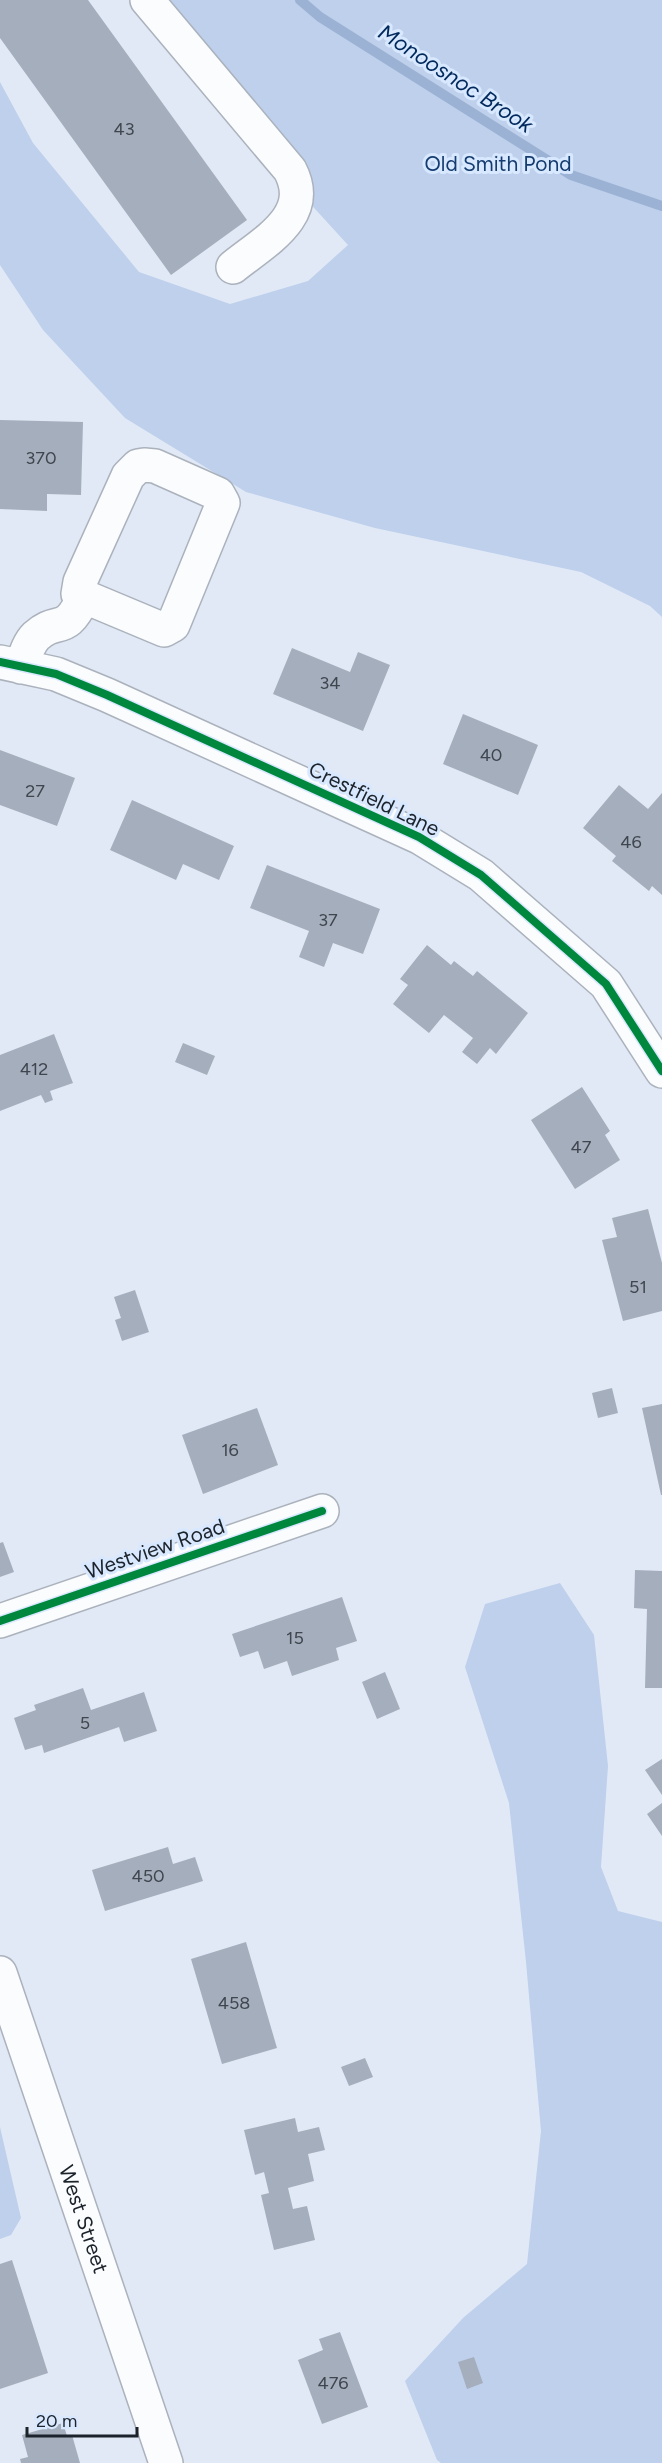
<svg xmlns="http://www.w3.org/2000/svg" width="662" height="2463" font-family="Figtree,sans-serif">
	<rect width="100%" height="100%" fill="#e1e9f6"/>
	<path fill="#bed0eb" d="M164 0H662V617L650 606 581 572 375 528 246 492 125 418 43 330 0 265V82L33 143 139 272 230 304 308 281 348 245 242 129Z
		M560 1583 594 1635 608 1766 601 1867 618 1911 662 1922V2463H441L437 2460 405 2381 463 2318 527 2264 541 2131 526 1962 509 1803 465 1667 485 1604Z
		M0 2127 21 2218 11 2235 0 2239Z"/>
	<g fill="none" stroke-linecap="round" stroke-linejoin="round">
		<path stroke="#9bb2d4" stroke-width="10" d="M300 0 320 17 571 175 662 206"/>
	</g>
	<path fill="#a5aebc" d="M0 0H88L247 220 171 275 0 38Z
		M0 420 83 422 81 495 47 494V511L0 509Z
		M292 648 350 672 358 652 390 665 363 731 273 694Z
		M463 714 538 745 518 795 443 764Z
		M0 750 75 778 57 826 0 805Z
		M619 785 648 809 662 793V895L652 886 649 891 612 861 616 856 583 828Z
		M132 800 234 846 219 880 183 864 176 880 110 850Z
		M267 865 380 909 363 954 333 943 324 967 299 957 309 931 250 908Z
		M427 945 451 965 454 961 473 976 477 971 528 1013 496 1054 490 1048 477 1064 462 1052 473 1038 444 1015 429 1033 393 1004 408 985 400 979Z
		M54 1034 73 1083 50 1091 53 1100 45 1103 41 1095 0 1111V1055Z
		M183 1043 215 1056 207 1075 175 1062Z
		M582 1087 610 1131 605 1135 620 1160 575 1189 531 1120Z
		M648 1209 662 1263V1311L623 1321 602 1240 617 1237 612 1218Z
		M135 1290 149 1332 122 1341 115 1320 121 1318 114 1297Z
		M612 1388 618 1413 598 1418 592 1393Z
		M662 1404V1495H661L642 1408Z
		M257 1408 278 1465 203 1494 182 1435Z
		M3 1542 14 1572 0 1577V1543Z
		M635 1570 662 1571V1688H645L647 1609 634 1608Z
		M342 1597 357 1641 336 1648 339 1660 292 1676 287 1661 264 1669 258 1651 240 1657 232 1634Z
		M385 1672 400 1709 377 1719 362 1682Z
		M83 1688 91 1710 144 1692 157 1731 124 1742 119 1727 44 1753 42 1745 25 1750 14 1718 36 1710 34 1705Z
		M662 1759V1795L645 1770Z
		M662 1803V1836L647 1814Z
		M168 1847 173 1864 195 1857 203 1881 105 1911 92 1870Z
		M246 1942 277 2048 222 2064 191 1959Z
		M365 2058 373 2077 349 2086 341 2067Z
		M295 2118 298 2132 319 2127 325 2150 308 2154 314 2181 288 2188 293 2209 307 2206 315 2240 274 2250 261 2195 269 2193 264 2172 255 2175 244 2130Z
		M12 2260 48 2373 0 2389V2264Z
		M340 2332 368 2407 322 2424 298 2360 323 2350 319 2339Z
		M474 2357 483 2383 467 2389 458 2362Z
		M63 2423 67 2436 72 2435 80 2463H21L20 2459 28 2457 22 2435Z"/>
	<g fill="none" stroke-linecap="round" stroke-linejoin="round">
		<g stroke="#abb2bc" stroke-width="36">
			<path id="minor" d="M147 0 290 170C314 216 265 241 233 267
				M144 465 155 466 218 494 223 503 173 625 164 630 78 594 80 582 128 476 138 466Z
				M0 662 56 674 107 695 419 837 481 875 606 984 662 1071
				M21 667C25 656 28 644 36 636 58 616 65 637 83 598
				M0 1621 322 1511"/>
		</g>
		<g stroke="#abb2bc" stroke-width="36">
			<g id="major">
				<path id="s1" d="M0 1973 166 2463"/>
			</g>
		</g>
		<use href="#minor" stroke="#fafcfe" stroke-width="33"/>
		<use href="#major" stroke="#fafcfe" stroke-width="33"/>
		<g stroke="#d8e8ff" stroke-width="11">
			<path id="cycleway" d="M0 662 56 674 107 695 419 837 481 875 606 984 662 1071
				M0 1621 322 1511"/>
		</g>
		<use href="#cycleway" stroke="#00873e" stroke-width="8"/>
	</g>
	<g text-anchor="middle" stroke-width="6" stroke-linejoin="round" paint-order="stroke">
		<g font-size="18" fill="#3f464f">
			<text x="124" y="135">43</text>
			<text x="41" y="464">370</text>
			<text x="330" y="689">34</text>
			<text x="491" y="761">40</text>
			<text x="35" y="797">27</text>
			<text x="631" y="848">46</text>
			<text x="328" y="926">37</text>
			<text x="34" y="1075">412</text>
			<text x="581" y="1153">47</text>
			<text x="638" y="1293">51</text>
			<text x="230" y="1456">16</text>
			<text x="295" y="1644">15</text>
			<text x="85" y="1729">5</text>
			<text x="148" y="1882">450</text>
			<text x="234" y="2009">458</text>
			<text x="333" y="2389">476</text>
		</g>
		<g font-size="21" fill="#153c70" stroke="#d8e8ff">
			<text x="498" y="171">Old Smith Pond</text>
		</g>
		<g font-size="21" fill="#1d232b" stroke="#d8e8ff">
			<text transform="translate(374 799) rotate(26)" y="7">Crestfield Lane</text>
			<text transform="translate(155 1549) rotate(-19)" y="7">Westview Road</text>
			<text dy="7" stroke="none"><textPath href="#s1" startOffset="260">West Street</textPath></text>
		</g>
		<g font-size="22" font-style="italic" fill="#01295c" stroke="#d8e8ff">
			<text transform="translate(456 78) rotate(33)" y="8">Monoosnoc Brook</text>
		</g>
	</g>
	<path d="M27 2427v9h110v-9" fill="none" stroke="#1d232b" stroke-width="3"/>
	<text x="36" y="2427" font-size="18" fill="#1d232b" stroke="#d8e8ff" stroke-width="4.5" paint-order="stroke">20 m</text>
</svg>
